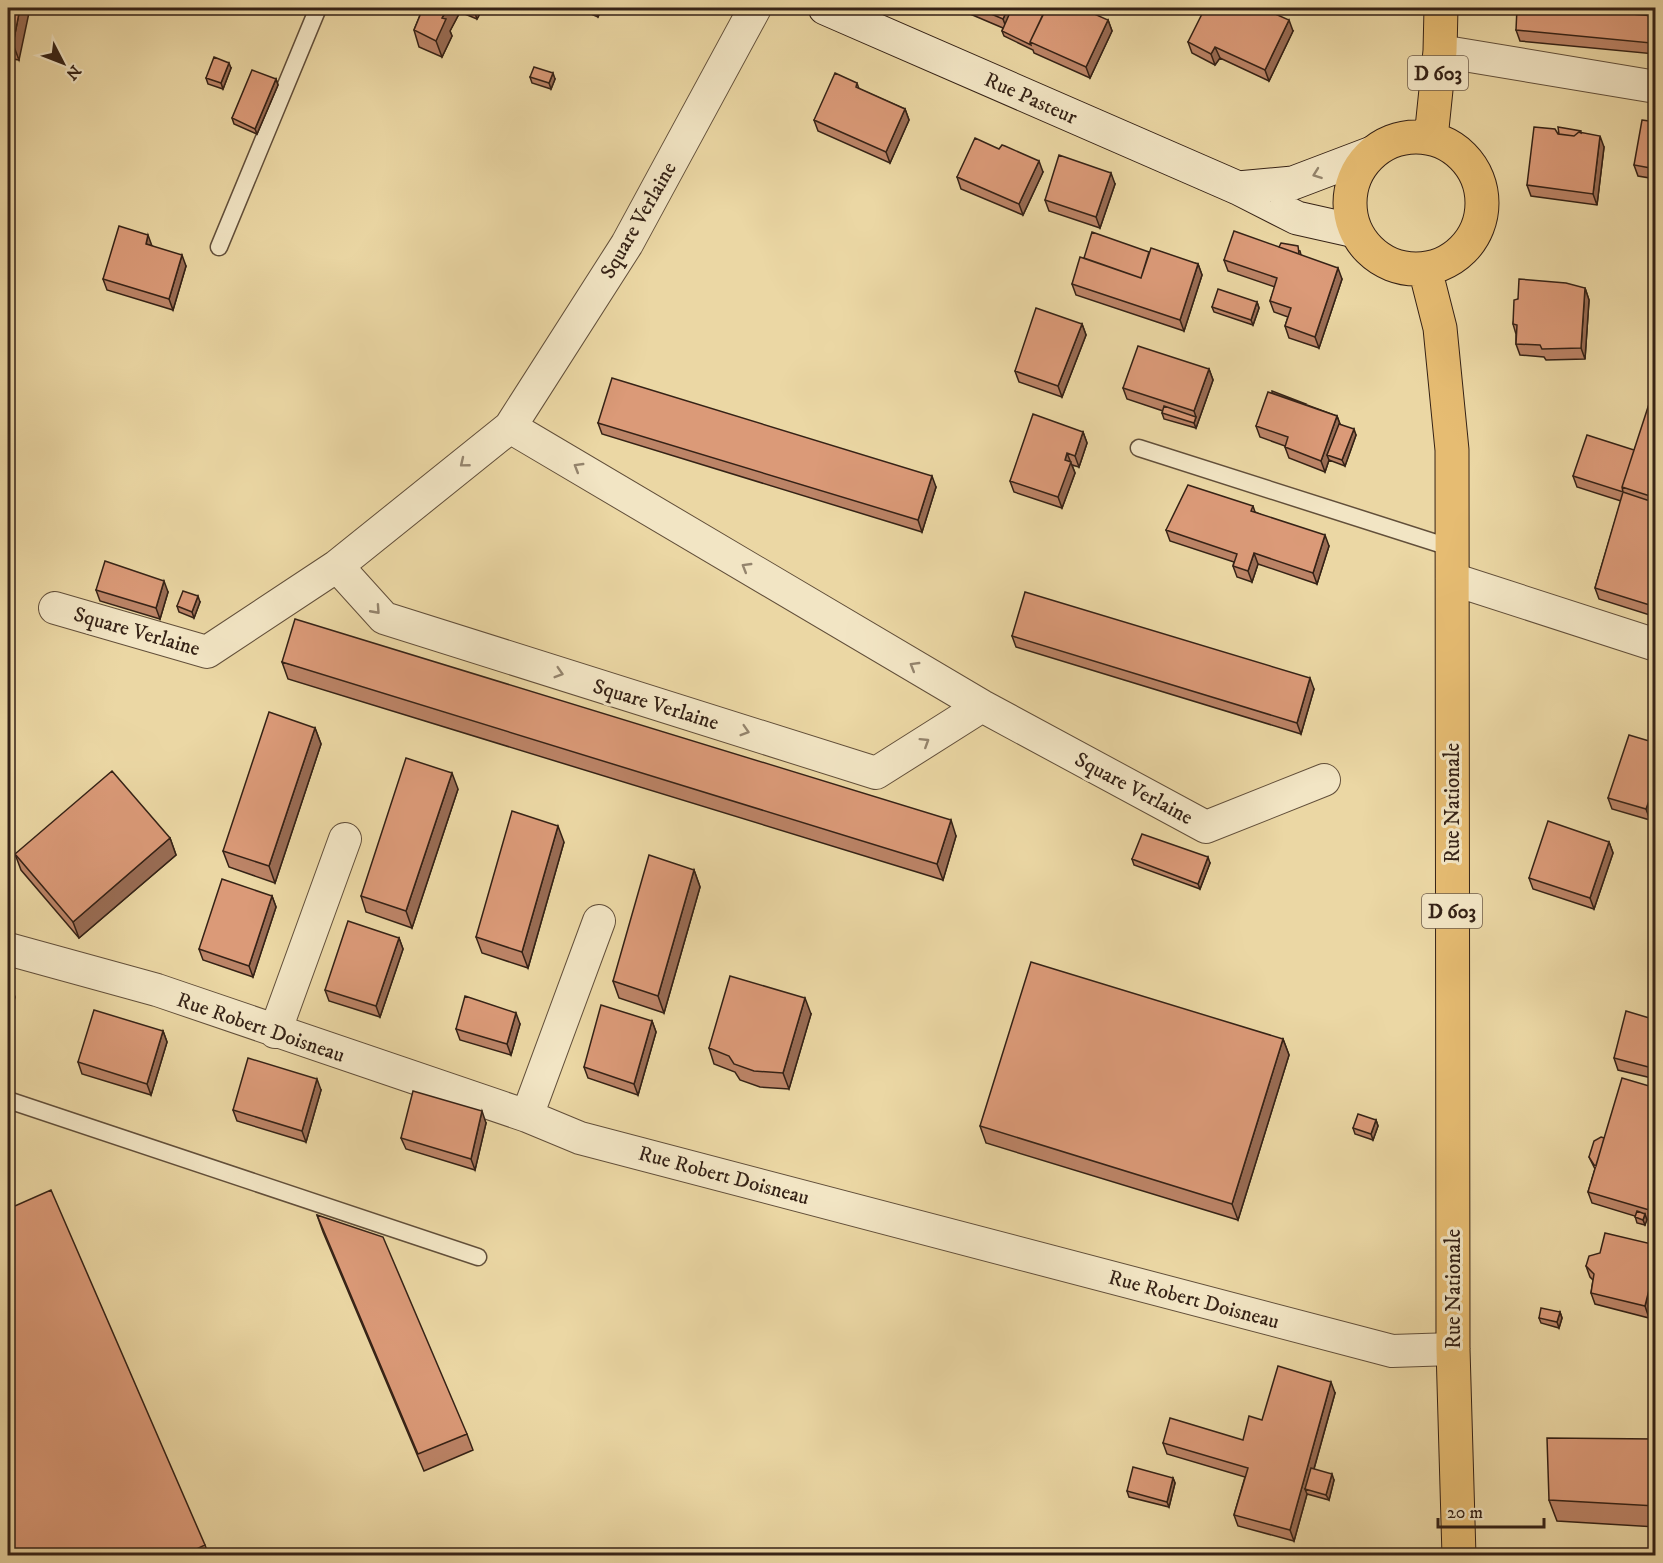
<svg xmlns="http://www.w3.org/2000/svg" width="1663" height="1563" font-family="'IM FELL DW Pica',serif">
	<rect width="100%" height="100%" fill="#ebd7a4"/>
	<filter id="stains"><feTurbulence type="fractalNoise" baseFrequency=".00333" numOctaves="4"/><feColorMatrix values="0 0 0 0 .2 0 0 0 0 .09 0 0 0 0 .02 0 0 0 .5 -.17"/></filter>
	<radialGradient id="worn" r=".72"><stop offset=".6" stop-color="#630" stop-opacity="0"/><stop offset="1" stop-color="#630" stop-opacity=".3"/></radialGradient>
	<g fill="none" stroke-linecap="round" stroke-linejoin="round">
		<g stroke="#624f3a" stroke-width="19">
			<path id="service" d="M219 247 318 8
				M1139 448 1452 548
				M8 1100 478 1257"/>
		</g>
		<g stroke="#624f3a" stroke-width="34">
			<path id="minor" d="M1440 51 1656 87
				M510 427 982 706 1206 827 1324 780
				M337 566 384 618 876 773 982 706
				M1452 579 1656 645
				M55 608 207 652 337 566 510 427 627 244 755 8
				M8 949 157 990 527 1116 580 1138 1392 1351 1453 1349
				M275 1032 345 839
				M527 1116 599 921"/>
		</g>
		<g stroke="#352216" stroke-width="35">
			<path id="secondary" d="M825 8 1238 188 1297 218 1355 231
				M1238 188 1293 183 1372 153"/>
		</g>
		<g stroke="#352216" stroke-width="35">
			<path id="primary" d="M1350 203a66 66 0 1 1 132 0a66 66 0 1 1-132 0Z
				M1431 138 1440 51 1441 8
				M1425 269 1440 328 1452 450 1453 1349 1459 1556"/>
		</g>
		<use href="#service" stroke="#f2e5c4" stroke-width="16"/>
		<use href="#minor" stroke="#f2e5c4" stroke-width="32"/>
		<use href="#secondary" stroke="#f2e5c4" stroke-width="33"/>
		<use href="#primary" stroke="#e6bc72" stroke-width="33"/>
	</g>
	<path fill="#bc8467" stroke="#352216" stroke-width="1.5" d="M8 8 19 60 8 58Z
		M423 8H483L477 19 460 12 450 31 452 36 442 57 419 47 414 30Z
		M577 8H602L598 17Z
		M956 8H1034L1044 13 1108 20 1112 31 1090 78 1034 53 1033 50 1004 36 1002 31 1003 28Z
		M1654 16 1656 19 1655 54 1520 41 1516 30Z
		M1293 31 1269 81 1220 58 1215 65 1192 53 1188 42Z
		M231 68 223 89 208 84 206 78Z
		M530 77 555 79 551 89 532 83Z
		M276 79 278 85 257 134 234 124 232 118Z
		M857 83 859 89 905 109 909 120 890 163 818 131 814 120Z
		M1656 122V179L1638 176 1634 165Z
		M1582 133 1604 147 1597 205 1531 196 1527 185 1558 134Z
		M1043 172 1023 215 961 189 957 177Z
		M1115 184 1100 228 1049 211 1045 200Z
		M152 246 186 266 173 310 107 290 103 279Z
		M1279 247 1300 251 1301 255 1342 279 1319 348 1289 338 1285 326 1288 317 1274 312 1270 301 1275 287 1228 271 1224 260Z
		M1149 252 1198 264 1202 275 1184 331 1076 295 1072 284 1084 258Z
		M1585 288 1589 300 1585 359 1546 360 1544 357 1520 355 1516 344V334L1513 324 1518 299Z
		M1257 302 1259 308 1253 325 1214 312 1212 307Z
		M1082 324 1086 335 1062 397 1019 382 1015 371Z
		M1209 369 1213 380 1196 428 1164 419 1162 413 1163 411 1127 399 1123 388Z
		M1307 405 1337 416 1340 424 1356 435 1345 466 1329 460 1325 472 1289 458 1285 447V446L1260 437 1256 426Z
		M1656 406V617L1599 599 1595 588 1621 501 1577 487 1573 476 1634 450Z
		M598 423 936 487 922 532 602 434Z
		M1083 432 1087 443 1079 467 1072 465 1075 473 1062 508 1014 492 1010 481Z
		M1253 506 1255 512 1329 546 1317 584 1258 564 1252 582 1237 577 1233 566 1234 562 1170 541 1166 530Z
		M96 590 168 592 160 619 100 601Z
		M200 602 194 618 179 612 177 606Z
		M1012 636 1314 689 1301 734 1016 647Z
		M282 662 956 836 943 880 288 679Z
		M315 728 321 744 275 883 229 867 223 851Z
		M1656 743V805L1650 820 1612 809 1608 798Z
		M458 789 412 928 366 912 361 896Z
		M170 838 176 855 79 938 21 870 15 854Z
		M564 842 528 968 482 953 476 937Z
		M1609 842 1613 853 1594 909 1533 889 1529 878Z
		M1132 859 1210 863 1200 889 1134 865Z
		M694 870 700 887 664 1013 619 998 613 981Z
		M1656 878V906L1654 905 1650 894Z
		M272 896 276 907 253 977 203 960 199 949Z
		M399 938 403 949 380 1017 329 1001 325 990Z
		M811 1014 789 1089 760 1087 740 1080 735 1072 714 1064 709 1048Z
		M1656 1020V1079L1618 1070 1614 1058Z
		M652 1021 656 1032 638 1095 588 1078 584 1067Z
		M520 1024 511 1055 460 1040 456 1029Z
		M163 1031 167 1042 151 1095 82 1074 78 1062Z
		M1283 1039 1289 1055 1238 1220 986 1143 980 1126Z
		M1656 1088V1222L1646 1219 1645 1225 1637 1223 1635 1216 1592 1203 1588 1192 1595 1169 1589 1157 1604 1138Z
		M321 1090 306 1142 237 1121 233 1110Z
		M1376 1120 1378 1126 1373 1140 1355 1134 1353 1128Z
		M486 1123 475 1170 406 1149 401 1138Z
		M317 1215 467 1434 473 1450 424 1471 323 1232Z
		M1656 1245V1289L1649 1318 1595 1304 1591 1293 1593 1280 1590 1277 1586 1266Z
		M1560 1312 1562 1318 1559 1328 1541 1323 1539 1318Z
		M1335 1393 1314 1469 1334 1480 1329 1500 1307 1494 1294 1541 1238 1526 1234 1515 1245 1477 1167 1454 1163 1443 1243 1440 1262 1420Z
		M1656 1439V1527L1557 1521 1549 1500Z
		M1173 1478 1175 1483 1169 1507 1129 1497 1127 1491Z
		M205 1545 209 1556H8Z"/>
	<path fill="#996c54" stroke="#352216" stroke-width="1.5" d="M20 8H30L19 60 13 44Z
		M448 8H458L460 12 450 31 452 36 442 57 436 41 442 18Z
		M473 8H483L477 19Z
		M594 8H602L598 17Z
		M1008 8H1017L1007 30 1003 19Z
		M1654 16 1656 19 1655 54 1651 43Z
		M1108 20 1112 31 1090 78 1086 67Z
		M1289 20 1293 31 1269 81 1265 70Z
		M1215 47 1220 58 1215 65 1211 54Z
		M229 63 231 68 223 89 221 83Z
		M553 73 555 79 551 89 549 83Z
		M276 79 278 85 257 134 255 129Z
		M905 109 909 120 890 163 886 152Z
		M1600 136 1604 147 1597 205 1593 194Z
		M1039 161 1043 172 1023 215 1019 204Z
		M1111 173 1115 184 1100 228 1096 217Z
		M148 235 152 246 146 244Z
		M182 255 186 266 173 310 169 299Z
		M1198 264 1202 275 1184 331 1180 320Z
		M1338 268 1342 279 1319 348 1315 337Z
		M1585 288 1589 300 1585 359 1581 348Z
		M1257 302 1259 308 1253 325 1251 320Z
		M1082 324 1086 335 1062 397 1058 386Z
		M1209 369 1213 380 1196 428 1194 423 1196 417 1194 411Z
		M1337 416 1341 427 1327 455 1329 460 1325 472 1321 461Z
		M1354 429 1356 435 1345 466 1342 460Z
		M1083 432 1087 443 1079 467 1075 456Z
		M1067 453 1075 473 1062 508 1058 497 1065 460Z
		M932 476 936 487 922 532 918 520Z
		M1325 535 1329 546 1317 584 1313 573Z
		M1254 553 1258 564 1252 582 1248 571Z
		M164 581 168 592 160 619 156 608Z
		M198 596 200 602 194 618 192 612Z
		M1310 678 1314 689 1301 734 1297 723Z
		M315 728 321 744 275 883 269 866Z
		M452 773 458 789 412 928 406 911Z
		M1656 782V805L1650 820 1646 809Z
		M951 820 956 836 943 880 937 864Z
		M558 826 564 842 528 968 522 952Z
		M170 838 176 855 79 938 73 922Z
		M1609 842 1613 853 1594 909 1590 898Z
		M1208 857 1210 863 1200 889 1198 884Z
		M694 870 700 887 664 1013 658 996Z
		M272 896 276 907 253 977 249 966Z
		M399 938 403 949 380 1017 376 1006Z
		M11 985 15 997 8 1023V998Z
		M805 998 811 1014 789 1089 783 1073Z
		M516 1013 520 1024 511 1055 507 1044Z
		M652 1021 656 1032 638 1095 634 1084Z
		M163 1031 167 1042 151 1095 147 1084Z
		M1283 1039 1289 1055 1238 1220 1232 1204Z
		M317 1079 321 1090 306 1142 302 1131Z
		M482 1111 486 1123 475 1170 471 1159Z
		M1376 1120 1378 1126 1373 1140 1371 1134Z
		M1645 1214 1647 1220 1645 1225 1643 1220Z
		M1656 1262V1289L1649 1318 1645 1306Z
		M1560 1312 1562 1318 1559 1328 1557 1322Z
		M1331 1382 1335 1393 1308 1490 1305 1489 1307 1494 1294 1541 1290 1530Z
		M1332 1474 1334 1480 1329 1500 1326 1495Z
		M1173 1478 1175 1483 1169 1507 1167 1502Z"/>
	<path fill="#db9a78" stroke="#352216" stroke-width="1.5" d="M8 8H20L13 44 8 43Z
		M423 8H448L442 18 446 19 436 41 414 30Z
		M977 8H1008L1003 19Z
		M1012 8H1034L1044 13 1030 42 1031 45 1002 31Z
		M1046 8H1081L1108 20 1086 67 1030 42Z
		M1205 8H1262L1289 20 1265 70 1215 47 1211 54 1188 42Z
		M1517 8H1563L1654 16 1651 43 1516 30Z
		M214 57 229 63 221 83 206 78Z
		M534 67 553 73 549 83 530 77Z
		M252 70 276 79 255 129 232 118Z
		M835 73 857 83 856 87 905 109 886 152 814 120Z
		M1642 120 1656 122V169L1634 165Z
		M1534 127 1555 129 1558 134 1574 136 1579 132 1600 136 1593 194 1527 185Z
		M1558 127 1581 131V133L1579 132 1574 136 1559 134Z
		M975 138 999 149 1002 145 1005 146 1039 161 1019 204 957 177Z
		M1059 155 1111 173 1096 217 1045 200Z
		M119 226 148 235 146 244 182 255 169 299 103 279Z
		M1234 231 1338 268 1315 337 1285 326 1291 308 1270 301 1277 278 1224 260Z
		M1092 232 1149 252 1141 278 1084 258Z
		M1281 243 1298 246 1299 254 1279 247Z
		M1151 248 1198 264 1180 320 1072 284 1080 257 1141 278Z
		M1519 279 1566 283 1585 288 1581 348 1542 349 1540 345 1516 344 1517 325 1513 324 1514 300 1518 299Z
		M1218 289 1257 302 1251 320 1212 307Z
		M1036 308 1082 324 1058 386 1015 371Z
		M1138 346 1209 369 1194 411 1123 388Z
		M612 378 932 476 918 520 598 423Z
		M1272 391 1306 404 1305 405 1272 393Z
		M1268 392 1337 416 1321 461 1285 447 1288 437 1256 426Z
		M1649 404 1656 406V498L1622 487Z
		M1164 406 1196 417 1194 423 1162 413Z
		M1033 414 1083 432 1075 456 1067 453 1065 460 1071 462 1058 497 1010 481Z
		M1339 424 1354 429 1342 460 1327 455Z
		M1587 435 1634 450 1622 487 1623 492 1573 476Z
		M1188 485 1253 506 1251 511 1325 535 1313 573 1254 553 1248 571 1233 566 1237 554 1166 530Z
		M1623 492 1656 503V607L1595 588Z
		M105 561 164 581 156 608 96 590Z
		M183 591 198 596 192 612 177 606Z
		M1025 592 1310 678 1297 723 1012 636Z
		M295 619 951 820 937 864 282 662Z
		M269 712 315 728 269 866 223 851Z
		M1629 735 1656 743V782L1646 809 1608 798Z
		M406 758 452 773 406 911 361 896Z
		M112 771 170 838 73 922 15 854Z
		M512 811 558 826 522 952 476 937Z
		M1548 821 1609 842 1590 898 1529 878Z
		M1142 834 1208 857 1198 884 1132 859Z
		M649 855 694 870 658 996 613 981Z
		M1656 878V896L1650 894Z
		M222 879 272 896 249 966 199 949Z
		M348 921 399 938 376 1006 325 990Z
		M1031 962 1283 1039 1232 1204 980 1126Z
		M730 976 805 998 783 1073 754 1071 734 1064 729 1056 709 1048Z
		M8 984 11 985 8 998Z
		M465 996 516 1013 507 1044 456 1029Z
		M601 1005 652 1021 634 1084 584 1067Z
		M94 1010 163 1031 147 1084 78 1062Z
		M1626 1011 1656 1020V1069L1614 1058Z
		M248 1058 317 1079 302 1131 233 1110Z
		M1622 1078 1656 1088V1212L1588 1192Z
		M413 1091 482 1111 471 1159 401 1138Z
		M1358 1114 1376 1120 1371 1134 1353 1128Z
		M1601 1137 1604 1138 1596 1166 1594 1165 1589 1157 1594 1141Z
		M51 1190 205 1545 182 1556H8V1209Z
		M1637 1211 1645 1214 1643 1220 1635 1217Z
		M317 1215 383 1237 467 1434 418 1454Z
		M1605 1233 1656 1245V1262L1645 1306 1591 1293 1594 1274 1586 1266 1589 1256 1600 1253Z
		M1541 1308 1560 1312 1557 1322 1539 1318Z
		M1278 1366 1331 1382 1290 1530 1234 1515 1248 1468 1163 1443 1170 1418 1243 1440 1249 1416 1262 1420Z
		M1547 1438 1656 1439V1506L1549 1500Z
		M1133 1467 1173 1478 1167 1502 1127 1491Z
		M1311 1468 1332 1474 1326 1495 1305 1489Z"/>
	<defs><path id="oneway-chevron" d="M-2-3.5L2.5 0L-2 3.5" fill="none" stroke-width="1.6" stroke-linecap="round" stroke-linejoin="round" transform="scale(1.5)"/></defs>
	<g stroke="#94846d">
		<use href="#oneway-chevron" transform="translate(1317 174) rotate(160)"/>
		<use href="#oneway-chevron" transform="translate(464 463) rotate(141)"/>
		<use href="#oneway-chevron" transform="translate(578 467) rotate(-149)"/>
		<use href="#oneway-chevron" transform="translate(746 567) rotate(-149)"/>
		<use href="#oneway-chevron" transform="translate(376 610) rotate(48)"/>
		<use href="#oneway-chevron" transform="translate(914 666) rotate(-149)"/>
		<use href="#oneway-chevron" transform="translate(559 673) rotate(17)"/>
		<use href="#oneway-chevron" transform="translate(745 731) rotate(17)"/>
		<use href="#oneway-chevron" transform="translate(925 742) rotate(-32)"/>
	</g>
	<g text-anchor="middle" stroke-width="6" stroke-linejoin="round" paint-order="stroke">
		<g fill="#f2e5c4" stroke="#6e5c4a" stroke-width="1.5">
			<rect x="1408" y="56" width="60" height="34" rx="4.5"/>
			<rect x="1422" y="894" width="60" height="34" rx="4.5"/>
		</g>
		<g font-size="20" font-weight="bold" fill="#352216">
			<text x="1438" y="80">D 603</text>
			<text x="1452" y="918">D 603</text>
		</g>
		<g font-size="21" fill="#352216" stroke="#f2e5c4">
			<text transform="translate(1031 98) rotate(24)" y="7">Rue Pasteur</text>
			<text transform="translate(638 220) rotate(-60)" y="7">Square Verlaine</text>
			<text transform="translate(137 631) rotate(16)" y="7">Square Verlaine</text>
			<text transform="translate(656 704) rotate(17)" y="7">Square Verlaine</text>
			<text transform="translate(1134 788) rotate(28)" y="7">Square Verlaine</text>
			<text transform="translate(1452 803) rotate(-90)" y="7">Rue Nationale</text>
			<text transform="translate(261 1027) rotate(19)" y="7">Rue Robert Doisneau</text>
			<text transform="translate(724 1175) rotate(15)" y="7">Rue Robert Doisneau</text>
			<text transform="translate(1453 1289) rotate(-90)" y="7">Rue Nationale</text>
			<text transform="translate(1194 1299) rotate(15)" y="7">Rue Robert Doisneau</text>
		</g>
	</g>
	<rect width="1663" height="1563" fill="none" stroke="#ebd7a4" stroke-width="30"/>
	<rect x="9" y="9" width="1645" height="1545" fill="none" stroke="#352216" stroke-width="3"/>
	<rect x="15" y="15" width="1633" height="1533" fill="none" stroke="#352216" stroke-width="1.5"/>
	<g transform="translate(63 63) rotate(132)" stroke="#f2e5c4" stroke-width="4.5" paint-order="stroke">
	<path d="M0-4.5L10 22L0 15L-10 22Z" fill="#352216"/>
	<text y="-9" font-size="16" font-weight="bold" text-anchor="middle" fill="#352216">N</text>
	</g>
	<path d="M1438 1518v9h106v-9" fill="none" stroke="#352216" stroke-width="3"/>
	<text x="1447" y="1518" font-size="18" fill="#352216" stroke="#f2e5c4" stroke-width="4.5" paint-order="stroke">20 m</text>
	<rect width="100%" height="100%" filter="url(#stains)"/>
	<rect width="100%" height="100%" fill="url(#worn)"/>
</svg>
